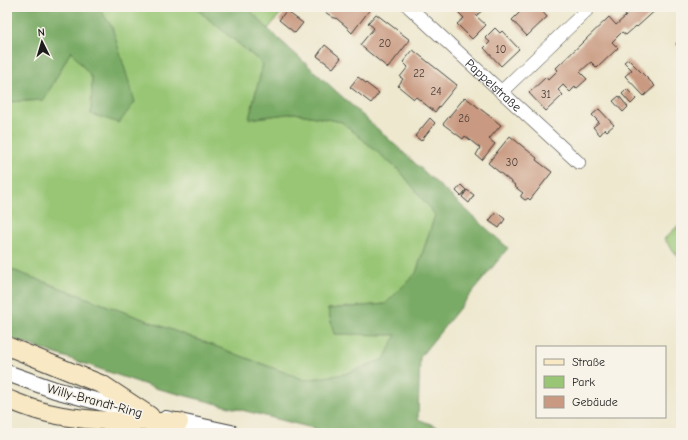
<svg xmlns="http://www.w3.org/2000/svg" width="688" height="440" font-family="'Comic Neue',sans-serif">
	<rect width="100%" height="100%" fill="#f7f3e8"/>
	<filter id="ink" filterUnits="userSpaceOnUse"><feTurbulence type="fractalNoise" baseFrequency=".025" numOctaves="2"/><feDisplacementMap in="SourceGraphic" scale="8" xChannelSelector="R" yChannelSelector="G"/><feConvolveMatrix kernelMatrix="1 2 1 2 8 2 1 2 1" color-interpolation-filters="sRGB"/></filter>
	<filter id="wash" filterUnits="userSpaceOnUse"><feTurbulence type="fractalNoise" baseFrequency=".012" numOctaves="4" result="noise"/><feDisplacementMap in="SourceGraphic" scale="16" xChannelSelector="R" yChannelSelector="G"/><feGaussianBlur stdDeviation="0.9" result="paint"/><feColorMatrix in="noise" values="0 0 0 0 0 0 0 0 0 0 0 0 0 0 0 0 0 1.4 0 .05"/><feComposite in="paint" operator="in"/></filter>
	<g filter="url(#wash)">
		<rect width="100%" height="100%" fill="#eee8cf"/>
		<path fill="#98c674" stroke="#5a7148" d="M98 7H194L263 64 249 119 294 113 342 122 401 172 435 215 416 273 385 304 328 309 334 334 397 335 384 359 345 374 305 380 7 268V102L44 100 71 51 92 78 91 114 112 27Z
			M247 7H286L268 29Z
			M681 223V260L664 239Z"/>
		<path fill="#7aab66" stroke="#4b6441" d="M7 7H98L112 27 135 102 119 123 91 114 92 78 71 51 44 100 7 102Z
			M194 7H247L268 29 508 248 420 357 418 419 453 433H332L155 388 7 337V268L305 380 345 374 384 359 396 335 334 334 328 309 385 304 416 273 435 215 401 172 342 122 294 113 249 119 263 64Z"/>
		<g id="blocks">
			<path fill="#c99a81" d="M322 7H372L352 33 348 29 347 27 336 18H334L325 12 324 9Z
				M453 7H484L485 8 476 16 486 25 472 39 457 24 464 18Z
				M525 7H544L541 10 547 17 527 36 512 20Z
				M630 7H659L637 27 636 26 626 35 622 32 612 42 618 48 597 68 591 62 580 72 587 79 576 89 575 87 570 92 563 85 558 90 563 95 546 111 529 93 546 77 548 80 558 70 556 68 609 17 616 25 626 16 624 13Z
				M286 11 303 23 295 33 279 20Z
				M376 14 410 40 388 68 360 45 374 28 368 23Z
				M495 28 500 33 502 31 519 49 501 66 484 48 490 42 485 38Z
				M681 35V49L676 44 681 40 679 38Z
				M325 45 341 58 333 68 317 56Z
				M413 50 457 85 435 112 416 97 414 99 398 86 403 79 400 77 408 67 403 62Z
				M628 59 655 86 644 96 625 76 632 70 624 62Z
				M358 77 379 93 371 103 350 87Z
				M627 89 636 99 631 104 622 94Z
				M619 96 628 107 623 112 613 101Z
				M465 97 501 125 489 139 495 144 482 160 476 155 480 148 465 136 463 139 443 124Z
				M599 109 614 125 607 131 605 129 600 135 593 127 599 122 592 115Z
				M430 118 435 123 421 141 415 136Z
				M510 136 537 158 536 160 552 172 530 200 528 198 527 199 525 200 521 197V195L523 193 514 186 515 185 488 163Z
				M461 185 466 190 461 196 456 191Z
				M467 190 474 195 469 203 462 197Z
				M496 212 505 219 499 228 489 221Z"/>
		</g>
	</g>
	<g filter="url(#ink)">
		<use href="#blocks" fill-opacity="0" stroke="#3c3b37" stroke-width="1"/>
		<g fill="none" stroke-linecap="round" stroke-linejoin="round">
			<g stroke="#3c3b37" stroke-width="14">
				<g id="minor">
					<path id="s1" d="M409 7 579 163"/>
					<path d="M501 92 590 7"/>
				</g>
			</g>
			<g stroke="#3c3b37" stroke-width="18">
				<path id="tertiary" d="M7 373 55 390 141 413
					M166 419 231 433"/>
			</g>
			<g stroke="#3c3b37" stroke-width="20">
				<path id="secondary" d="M7 346 103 385 150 416
					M7 399C20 404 34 410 48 413 90 423 136 421 179 422"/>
			</g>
			<use href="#minor" stroke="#fff" stroke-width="13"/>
			<use href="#tertiary" stroke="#fff" stroke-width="16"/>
			<use href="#secondary" stroke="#f8e8c3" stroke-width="18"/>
		</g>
	</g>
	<g text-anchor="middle" stroke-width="3.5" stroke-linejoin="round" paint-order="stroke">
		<g font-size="11" fill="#473c35">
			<text x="385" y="47">20</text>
			<text x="501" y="53">10</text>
			<text x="419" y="77">22</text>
			<text x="436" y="95">24</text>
			<text x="546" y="98">31</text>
			<text x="464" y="122">26</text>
			<text x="512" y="166">30</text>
		</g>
		<g font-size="13" fill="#1c1c1c" stroke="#f7f3e8">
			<text dy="5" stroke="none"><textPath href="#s1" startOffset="115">Pappelstraße</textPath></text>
			<text transform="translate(95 400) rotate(15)" y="5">Willy-Brandt-Ring</text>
		</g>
	</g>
	<rect width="688" height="440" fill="none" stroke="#f7f3e8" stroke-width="24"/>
	<rect x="536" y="346" width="130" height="72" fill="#f7f3e8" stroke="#9f9d96"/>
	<rect x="544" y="359" width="20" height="6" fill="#f8e8c3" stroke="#9f9d96"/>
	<text x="572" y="366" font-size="12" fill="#1c1c1c">Straße</text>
	<rect x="544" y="376" width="20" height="12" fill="#98c674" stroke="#9f9d96"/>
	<text x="572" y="386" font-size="12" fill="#1c1c1c">Park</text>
	<rect x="544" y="396" width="20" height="12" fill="#c99a81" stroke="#9f9d96"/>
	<text x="572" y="406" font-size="12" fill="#1c1c1c">Gebäude</text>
	<g transform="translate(42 42) rotate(355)" stroke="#f7f3e8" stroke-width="3" paint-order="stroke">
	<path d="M0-3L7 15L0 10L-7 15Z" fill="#1c1c1c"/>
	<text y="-6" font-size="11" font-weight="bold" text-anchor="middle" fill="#1c1c1c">N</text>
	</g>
</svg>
